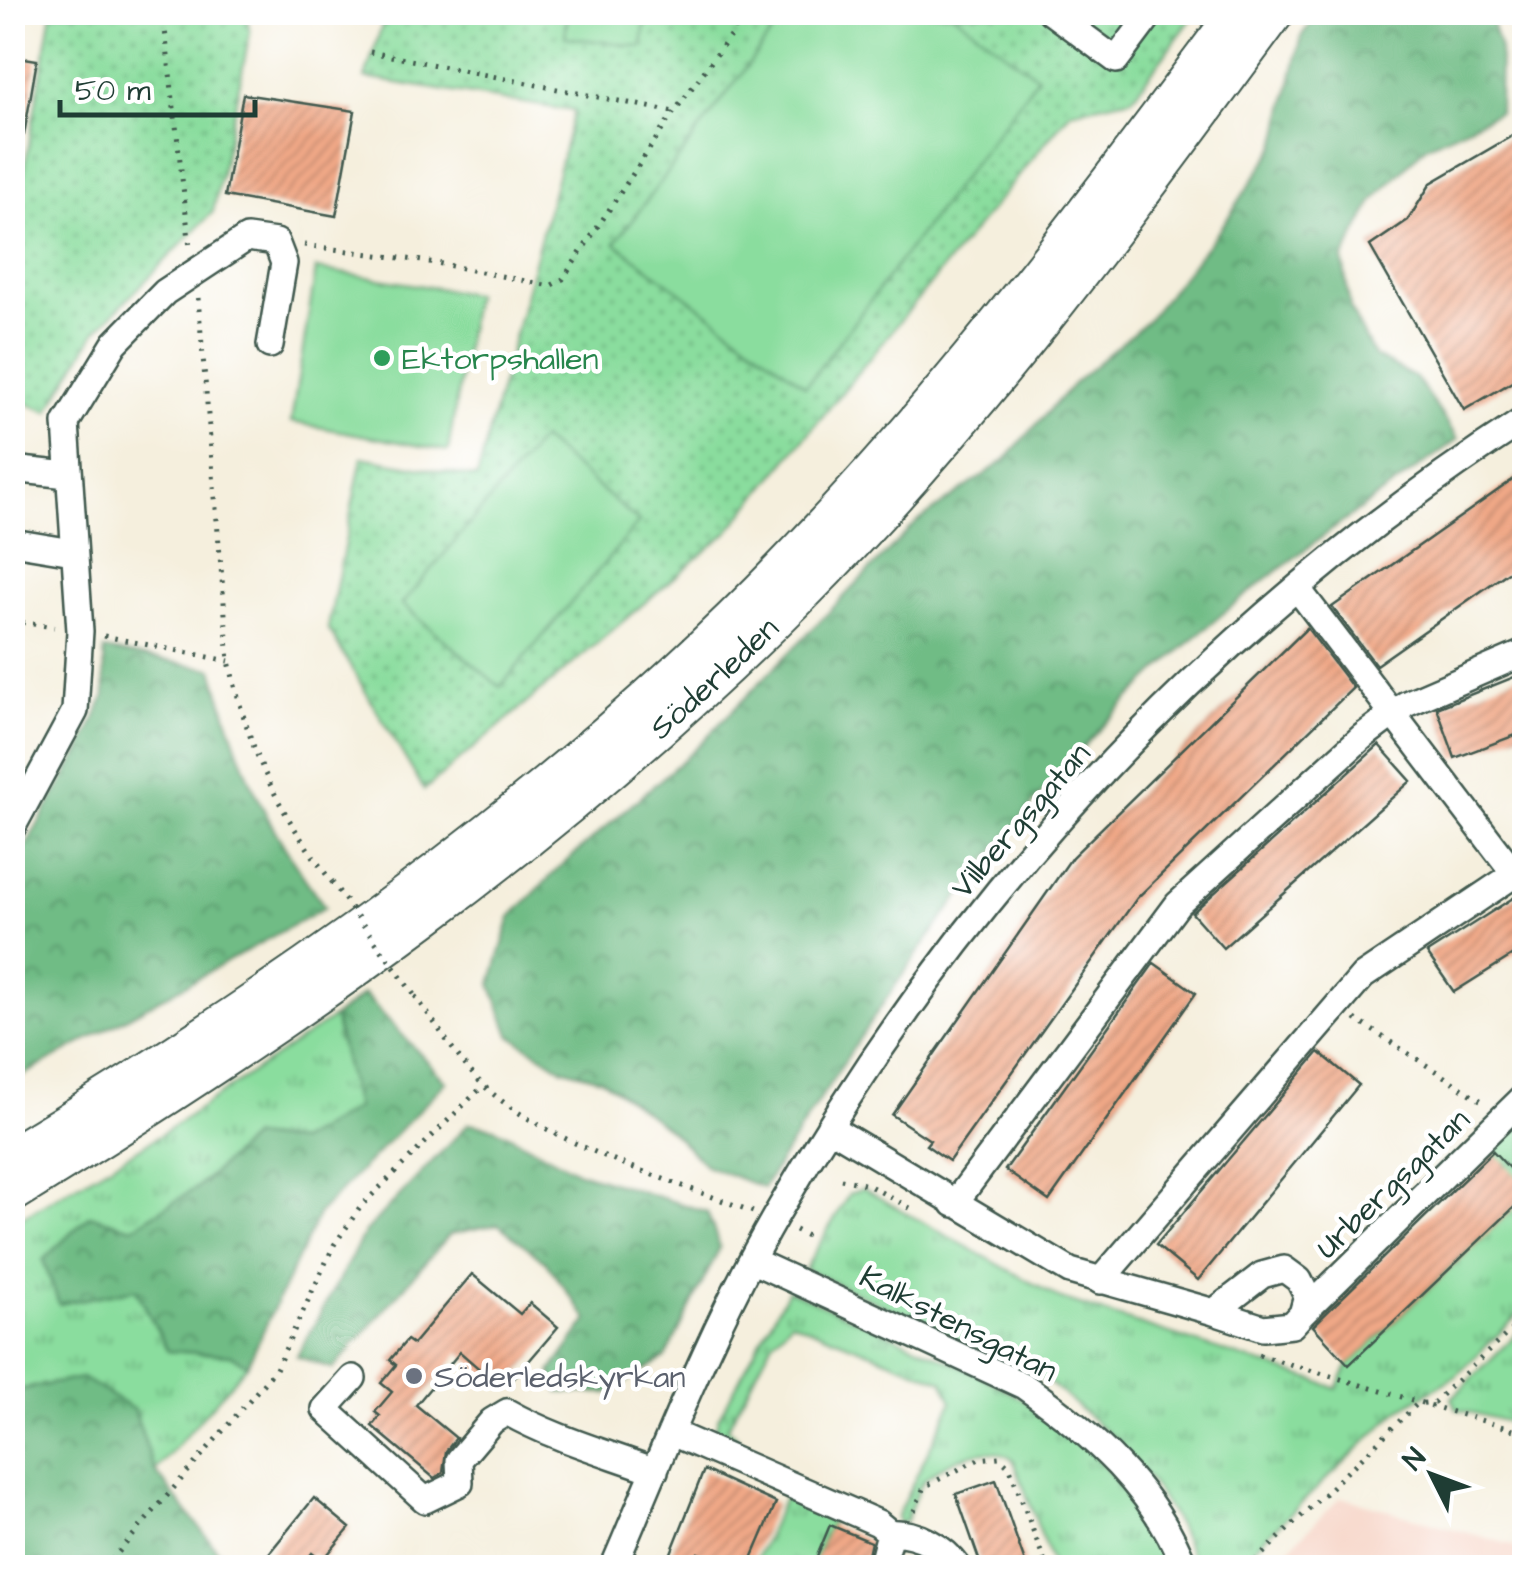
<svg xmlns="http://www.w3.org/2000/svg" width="1537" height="1580" font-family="'Architects Daughter',sans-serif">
	<defs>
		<pattern id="grass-tufts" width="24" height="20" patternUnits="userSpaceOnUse" patternTransform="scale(2.5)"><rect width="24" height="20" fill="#8add9e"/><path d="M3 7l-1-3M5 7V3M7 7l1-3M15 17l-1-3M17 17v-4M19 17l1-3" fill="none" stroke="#70b482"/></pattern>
		<pattern id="forest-crowns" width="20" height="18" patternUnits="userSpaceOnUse" patternTransform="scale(2.5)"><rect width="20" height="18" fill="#6fbc85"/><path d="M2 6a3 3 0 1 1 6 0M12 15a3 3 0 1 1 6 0" fill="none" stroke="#5b9a6e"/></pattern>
		<pattern id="park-dots" width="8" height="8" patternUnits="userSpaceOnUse" patternTransform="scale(2.5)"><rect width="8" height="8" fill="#8add9e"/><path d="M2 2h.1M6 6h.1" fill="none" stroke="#70b482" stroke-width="1.8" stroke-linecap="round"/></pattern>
		<pattern id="building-hatch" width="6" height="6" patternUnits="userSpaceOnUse" patternTransform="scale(2.5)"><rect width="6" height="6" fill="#f0a887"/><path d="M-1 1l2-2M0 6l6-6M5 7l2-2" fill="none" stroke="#c28a6f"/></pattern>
	</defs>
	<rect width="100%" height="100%" fill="#fff"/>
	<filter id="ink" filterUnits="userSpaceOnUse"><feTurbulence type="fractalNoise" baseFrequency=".01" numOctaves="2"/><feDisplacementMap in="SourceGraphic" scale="20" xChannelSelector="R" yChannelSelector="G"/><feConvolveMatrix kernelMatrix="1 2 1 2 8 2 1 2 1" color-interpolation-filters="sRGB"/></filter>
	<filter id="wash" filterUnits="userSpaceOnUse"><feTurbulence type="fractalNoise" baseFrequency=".0048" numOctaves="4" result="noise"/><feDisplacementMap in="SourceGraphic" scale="40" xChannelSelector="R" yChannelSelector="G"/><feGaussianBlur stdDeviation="2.25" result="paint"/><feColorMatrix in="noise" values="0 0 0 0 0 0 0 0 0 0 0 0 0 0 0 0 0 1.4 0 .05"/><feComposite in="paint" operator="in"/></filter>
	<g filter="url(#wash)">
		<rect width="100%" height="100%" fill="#f5efdd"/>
		<path fill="#f6d2c3" d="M1341 1497 1515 1546 1524 1557V1567H1270Z"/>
		<path fill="url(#grass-tufts)" stroke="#548d69" stroke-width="2.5" d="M334 1017 357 1108 298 1142 252 1137 198 1187 132 1228 136 1289 168 1351 231 1355 247 1365 155 1471 134 1410 82 1378 13 1391 12 1223 153 1140Z
			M1524 1108V1184L1493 1152 1476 1167 1473 1160Z
			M863 1189 1061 1299 1337 1388 1349 1365 1524 1198V1309L1456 1376 1400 1409 1234 1567H1196L1178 1525 1149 1479 1115 1439 1050 1383 805 1269 849 1194Z
			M788 1290C879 1332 1018 1379 1088 1449 1123 1484 1148 1524 1173 1567H1053L1014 1461C991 1441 950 1458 928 1477 917 1486 911 1508 907 1520L898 1524 897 1516 952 1402 943 1381 791 1321 773 1341 727 1428 738 1438 733 1443 714 1434 718 1419Z
			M1524 1326V1426L1457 1409 1452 1398Z
			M785 1496 834 1517 811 1567 752 1568Z"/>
		<path fill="url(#forest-crowns)" stroke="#477c5c" stroke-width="2.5" d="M1319 12 1489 13 1500 50 1499 112 1426 146 1374 200 1343 260 1350 308 1374 356 1416 378 1458 439C1348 519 1233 595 1136 692 988 838 874 1012 763 1188L705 1165 670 1130 601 1079 561 1068 510 1035 491 984 511 917 560 867 691 753 916 523 1005 460 1073 384 1146 322 1221 228 1276 146 1302 35Z
			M104 650 213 669C241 769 263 823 325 907L13 1081V868L82 748 105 696Z
			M364 994 446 1082 319 1213 247 1365 231 1355 168 1351 136 1289 59 1304 43 1260 90 1215 132 1228 198 1187 252 1137 298 1142 356 1108 334 1017Z
			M469 1123 495 1128 579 1172 707 1212 720 1247 666 1357 607 1393 559 1392 551 1372 588 1320 546 1262 498 1224 450 1234 333 1369 297 1356 365 1232Z
			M82 1378 134 1410 155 1471 224 1559 217 1567H13V1391Z"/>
		<path fill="url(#park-dots)" stroke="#548d69" stroke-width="2.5" d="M52 12 246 13 250 33 213 212 96 331 48 412 13 398V234Z
			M386 13H1196L1132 98 1071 111 728 532 424 790 328 628 362 457 477 478 574 111 365 78Z"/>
		<path fill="#8add9e" stroke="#548d69" stroke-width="2.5" d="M568 13H646L642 47 565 37Z
			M787 13H952L1038 77 806 386 615 243Z
			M316 269 474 294 448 451 291 422Z
			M541 439 639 522 500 687 402 604Z"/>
		<g id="blocks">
			<path fill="url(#building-hatch)" d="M12 56 37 60 24 135 12 134Z
				M243 94 355 111 336 216 225 196Z
				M1524 129V375L1464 410 1370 246 1408 220 1431 183Z
				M1524 472V561L1376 665 1332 607Z
				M1307 628 1353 688 1137 898 949 1161 926 1145 930 1140 892 1115 1072 857Z
				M1524 673V732L1455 758 1437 708Z
				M1379 745 1411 781 1223 948 1192 913Z
				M1524 891V948L1454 992 1427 953Z
				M1154 963 1196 993 1049 1201 1005 1170Z
				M1319 1052 1359 1085 1198 1280 1156 1245Z
				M1493 1151 1524 1184V1198L1349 1365 1313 1326Z
				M472 1274 520 1314 530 1303 558 1327 511 1382 498 1372 492 1380 460 1352 416 1405 456 1438 446 1451 443 1473 434 1478 372 1426 380 1416 375 1412 392 1392 381 1383 396 1365 390 1360 407 1340 413 1344Z
				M704 1470 776 1503 748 1568H731L698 1553 692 1568H665Z
				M996 1480 1027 1568H982L956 1494Z
				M314 1498 350 1528 322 1561 312 1553 301 1568H257Z
				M830 1525 871 1542 865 1568H812Z"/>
		</g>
	</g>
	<g filter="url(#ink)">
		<use href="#blocks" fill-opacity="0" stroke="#3f584d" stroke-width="2.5"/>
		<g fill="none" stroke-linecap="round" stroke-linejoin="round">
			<g stroke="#3f584d" stroke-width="30">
				<path id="minor" d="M1051 12 1116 60 1152 12
					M12 469 68 475
					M12 542 73 552
					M1297 588 1515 874
					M12 828 75 711 80 631 66 423 115 343 165 292 247 238 276 242 284 263 270 345
					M829 1127 1070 1271 1214 1312 1262 1275 1284 1269 1299 1280 1307 1296 1302 1314 1292 1325 1263 1328 1214 1312
					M954 1204 1178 904 1362 737 1406 704 1524 653
					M753 1261 1024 1386C1091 1433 1155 1489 1185 1568
					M1100 1281 1363 976 1524 868
					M1302 1314 1524 1097
					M353 1378 325 1409 425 1500 460 1483 459 1460 492 1421 507 1412C555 1439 604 1452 655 1471
					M672 1433 878 1523 890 1533C916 1531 944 1547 959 1568
					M613 1568C664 1450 711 1328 775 1217 961 893 1210 623 1524 420
					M881 1568 890 1533"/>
			</g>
			<g stroke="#3f584d" stroke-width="42">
				<g id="highway">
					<path d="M12 1156C249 1014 474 858 677 672 891 476 1065 243 1238 12"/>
					<path id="s1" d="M12 1193C298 1018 561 834 799 596 977 418 1126 214 1275 12"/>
				</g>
			</g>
			<path stroke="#3f584d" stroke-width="5" stroke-dasharray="2.5 8" stroke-linecap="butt" d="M163 12 190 248
				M370 52 674 112
				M304 245 437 263 550 286 563 279 674 112 748 12
				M198 298 229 661C250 753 275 807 332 882
				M12 621 54 627
				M104 636 229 661
				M415 996C439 1027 462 1068 492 1093 556 1147 674 1181 753 1212
				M1355 1019 1485 1103
				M841 1179 868 1185 910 1208
				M795 1230 809 1237
				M1259 1355 1524 1433
				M914 1511 924 1487 979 1459 999 1457 1009 1466 1047 1568
				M105 1568 276 1369 334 1245 362 1205 484 1085
				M1248 1568 1417 1404 1434 1402 1524 1318"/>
			<use href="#minor" stroke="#fff" stroke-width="25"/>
			<use href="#highway" stroke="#fff" stroke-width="38"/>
			<path stroke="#3f584d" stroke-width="5" stroke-dasharray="2.5 8" stroke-linecap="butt" d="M332 882 415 996"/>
		</g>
	</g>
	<circle fill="#2e9e5b" stroke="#fff" stroke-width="4" cx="382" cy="358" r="10"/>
	<circle fill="#6b7280" stroke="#fff" stroke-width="4" cx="414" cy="1376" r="10"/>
	<g text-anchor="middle" stroke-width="9" stroke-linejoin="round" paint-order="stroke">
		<g font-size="32" fill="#27864d" stroke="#fff" text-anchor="start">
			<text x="402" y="369">Ektorpshallen</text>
		</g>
		<g font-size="32" fill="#1f3d34" stroke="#fff">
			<text dy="11" stroke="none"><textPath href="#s1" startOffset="872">Söderleden</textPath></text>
			<text transform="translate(1020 820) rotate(-49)" y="11">Vilbergsgatan</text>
			<text transform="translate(1392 1183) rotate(-44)" y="11">Urbergsgatan</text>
			<text transform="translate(959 1323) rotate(27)" y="11">Kalkstensgatan</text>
		</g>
		<g font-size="32" fill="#5b616d" stroke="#fff" text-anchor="start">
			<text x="434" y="1387">Söderledskyrkan</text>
		</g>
	</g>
	<rect width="1537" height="1580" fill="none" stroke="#fff" stroke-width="50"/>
	<g transform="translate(1432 1475) rotate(312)" stroke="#ffffff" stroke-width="8" paint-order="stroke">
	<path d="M0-8L18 38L0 25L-18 38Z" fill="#1f3d34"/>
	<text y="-15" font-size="28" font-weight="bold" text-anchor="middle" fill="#1f3d34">N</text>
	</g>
	<path d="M60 100v15h195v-15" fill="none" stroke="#1f3d34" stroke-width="5"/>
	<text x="75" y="100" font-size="30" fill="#1f3d34" stroke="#ffffff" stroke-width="8" paint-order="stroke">50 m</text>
</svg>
